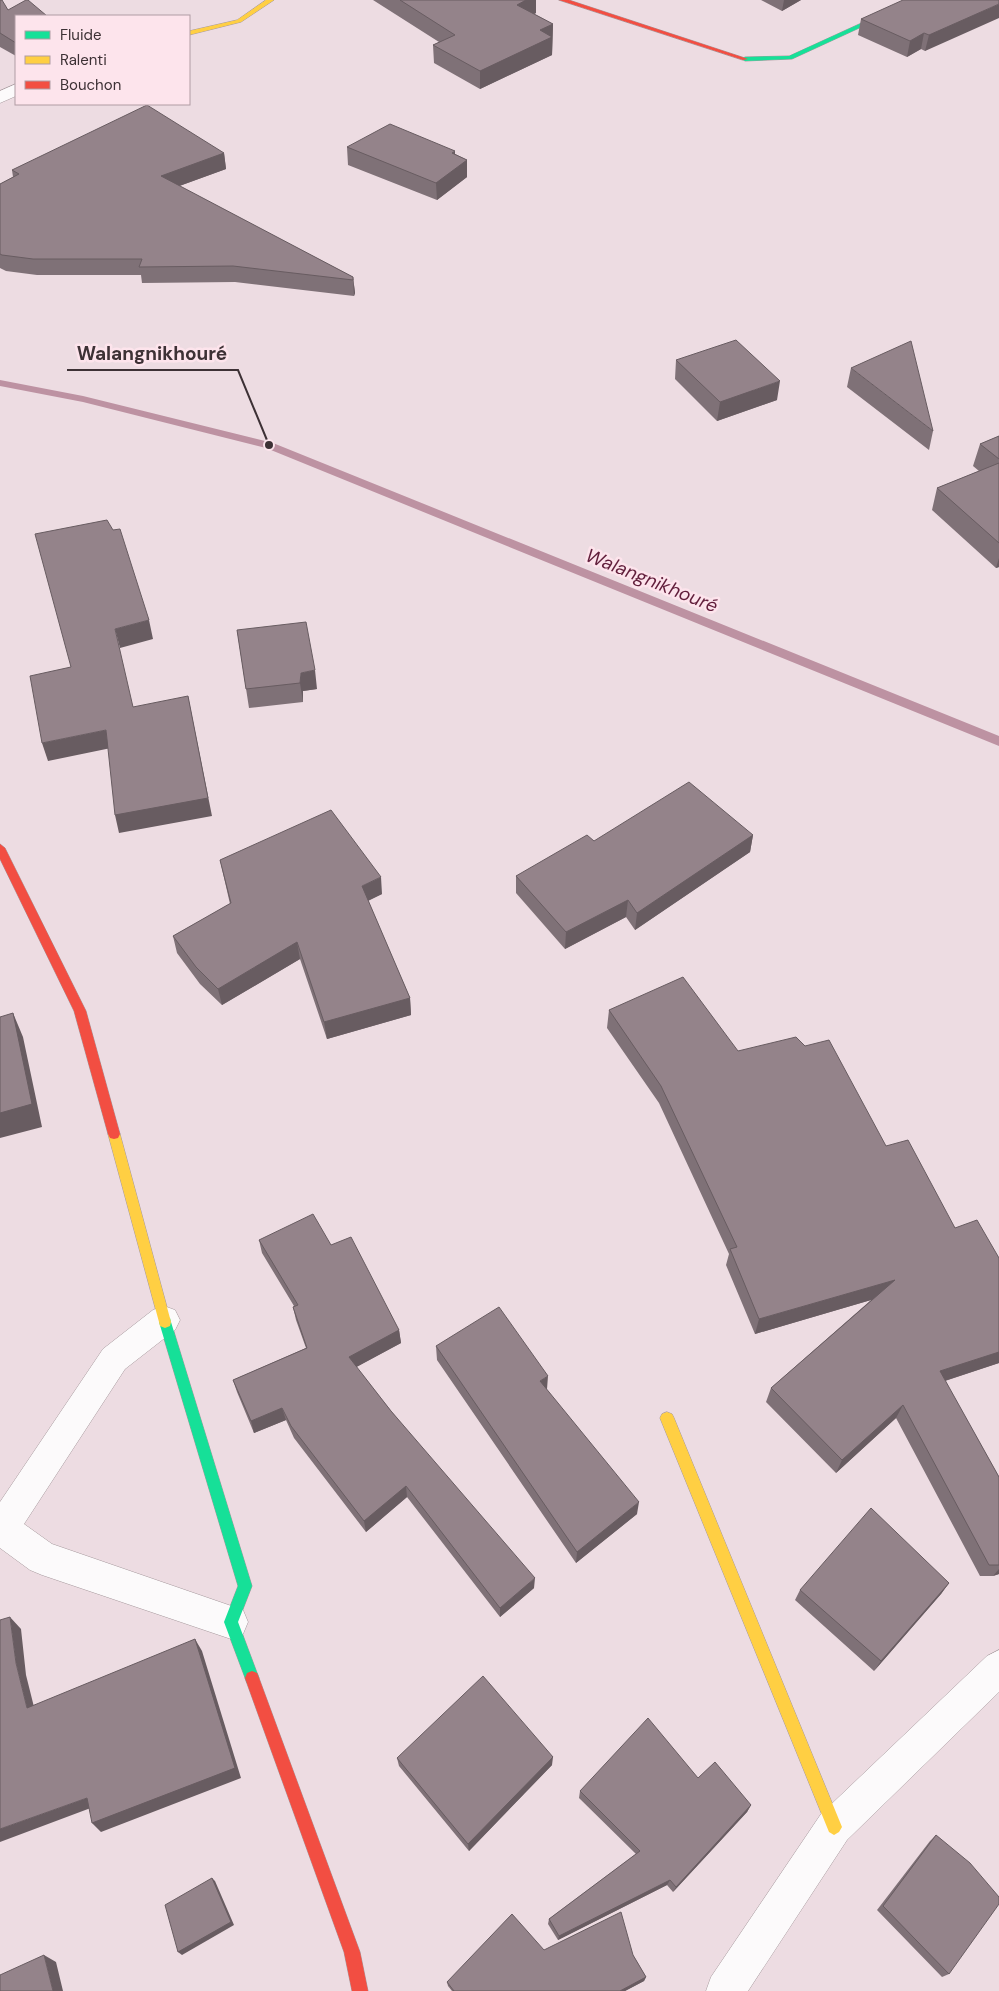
<svg xmlns="http://www.w3.org/2000/svg" width="999" height="1991" font-family="'DM Sans',sans-serif">
	<rect width="100%" height="100%" fill="#eddce2"/>
	<g fill="none" stroke-linecap="round" stroke-linejoin="round">
		<path fill="#bd92a2" fill-rule="evenodd" d="M0 380 83 396 273 443 999 736V746L266 448 83 402 0 386Z"/>
		<g stroke="#a6999d" stroke-width="1">
			<path id="street" d="M16 84V96L0 103V91Z
				M164 1306 175 1310 180 1320 175 1330 125 1369 24 1524 52 1544 243 1610 248 1622 243 1634 231 1639 42 1575 30 1570 0 1548V1502L103 1349 153 1310Z
				M999 1650V1692L847 1840 748 1991H706L711 1977 821 1814 987 1656Z"/>
		</g>
		<g stroke="#a6999d" stroke-width="1">
			<path id="fast" d="M912 0H920L792 59 745 61 742 59 745 57 789 56Z
				M165 1316 170 1318 171 1322 252 1586 238 1622 259 1678 257 1683 252 1685 247 1683 224 1622 238 1586 159 1322 160 1318Z"/>
		</g>
		<g stroke="#a6999d" stroke-width="1">
			<path id="slow" d="M266 0H274L241 22 189 35V31L237 20Z
				M114 1129 118 1130 120 1134 171 1322 170 1326 165 1328 160 1326 159 1322 108 1134 110 1130Z
				M667 1412 672 1414 674 1418 842 1827 839 1832 834 1835 829 1832 660 1418 662 1414Z"/>
		</g>
		<g stroke="#a6999d" stroke-width="1">
			<path id="jam" d="M559 0H569L748 59 743 60Z
				M0 844 5 848 86 1011 120 1134 118 1138 114 1139 110 1138 108 1134 74 1011 0 859Z
				M252 1671 257 1673 259 1678 360 1952 368 1991H352L344 1952 245 1678 247 1673Z"/>
		</g>
		<use href="#street" fill="#fcfafb" fill-rule="evenodd"/>
		<use href="#fast" fill="#16e098" fill-rule="evenodd"/>
		<use href="#slow" fill="#ffcf43" fill-rule="evenodd"/>
		<use href="#jam" fill="#f24e42" fill-rule="evenodd"/>
	</g>
	<path fill="#7f7177" d="M0 0 8 10 16 16V56L0 47Z
		M373 0H536V13L534 14 553 24 552 55 480 89 434 63 433 45 439 42Z
		M761 0H801L782 11Z
		M999 0 925 51 921 49 907 57 858 35 861 19Z
		M347 147 455 154 467 160V177L437 200 348 165Z
		M224 153 226 169 179 186 353 277 355 293 354 296 235 282 142 283 141 275H37L6 271 0 268V184L13 177 12 170Z
		M676 360 777 400 717 421 675 379Z
		M851 368 933 431 929 450 847 387Z
		M999 436V567L996 568 932 510 937 488 979 471 973 466 980 444Z
		M237 630 317 689 303 691V702L249 708Z
		M753 835 750 852 635 930 626 917 565 949 516 893V876L594 841Z
		M220 860 382 894 368 901 410 998 411 1015 327 1039 300 959 222 1005 200 984 177 953 173 936 230 904Z
		M609 1010 738 1051 886 1146 955 1228 999 1258V1363L945 1381 999 1477V1574L993 1576H980L896 1418 836 1473 766 1402 771 1388 871 1300 755 1334 726 1265 729 1254 659 1103 607 1028Z
		M259 1240 331 1245 399 1330 401 1343 356 1367 391 1411 534 1588 500 1617 407 1497 366 1532 294 1438 286 1420 254 1433 237 1392 233 1380 306 1348 296 1320 293 1307 294 1306 262 1253Z
		M436 1346 547 1389V1390L637 1514 576 1563 437 1360Z
		M949 1583 941 1594 874 1671 795 1600 800 1590Z
		M397 1758 552 1765 469 1851 399 1766Z
		M698 1778 751 1805 747 1812 673 1892 667 1885 558 1940 548 1924 549 1919 636 1854 579 1798 580 1791Z
		M936 1835 949 1974 942 1977 877 1910 930 1841Z
		M544 1950 633 1955 646 1977 644 1981 625 1991H452L448 1986 447 1982Z"/>
	<path fill="#685c61" d="M526 0H536V13L517 22V5Z
		M784 0H801L782 11Z
		M999 4V18L925 51 929 35Z
		M553 24 552 55 480 89V71L540 30Z
		M924 33 921 49 907 57 910 41Z
		M455 151V169L467 160V177L437 200 436 183 452 153Z
		M224 153 226 169 163 192 161 176Z
		M353 277 355 293 354 296 353 280Z
		M780 381 777 400 717 421 720 402Z
		M999 558V567L996 568Z
		M149 620 153 639 120 648 115 629Z
		M315 670 317 689 303 691V702L300 683 301 673Z
		M188 696 212 816 119 833 115 815Z
		M106 730 111 748 48 761 42 743Z
		M753 835 750 852 635 930 637 913Z
		M381 877 382 894 363 903 362 886Z
		M628 900 626 917 565 949 566 932Z
		M297 942 300 959 222 1005 218 989Z
		M410 998 411 1015 327 1039 324 1022Z
		M13 1013 23 1037 42 1127 0 1138V1113Z
		M895 1280 888 1295 755 1334 759 1319Z
		M399 1330 401 1343 351 1370 349 1357Z
		M999 1352V1363L932 1385 940 1371Z
		M548 1376 547 1389 539 1395 540 1381Z
		M903 1405 896 1418 836 1473 842 1460Z
		M282 1408 286 1420 254 1433 251 1421Z
		M406 1486 407 1497 366 1532 364 1521Z
		M639 1502 637 1514 576 1563 577 1552Z
		M999 1569V1574L993 1576Z
		M535 1578 534 1588 500 1617V1608Z
		M949 1583 941 1594 874 1671 881 1661Z
		M10 1617 21 1629 26 1675 37 1719 27 1708 16 1663Z
		M195 1639 202 1651 241 1778 101 1832 92 1823Z
		M553 1757 552 1765 469 1851 468 1844Z
		M87 1798 96 1806 0 1842V1829Z
		M751 1805 747 1812 673 1892 676 1887Z
		M212 1878 215 1881 234 1925 182 1955 178 1952Z
		M670 1880 667 1885 558 1940 559 1936Z
		M44 1955 56 1962 63 1991H53Z
		M646 1977 644 1981 625 1991H620Z"/>
	<path fill="#94838a" stroke="#685c61" d="M0 0H2L8 10 26 0H28L47 16H16V43L0 33Z
		M400 0H526L517 5 553 24 540 30 552 37 480 71 433 45 455 35Z
		M903 0H999V4L929 35 924 33 910 41 861 19Z
		M147 105 224 153 161 176 353 277V280L233 266 139 267 142 259H33L2 255 0 254V184L19 174 12 170Z
		M390 124 455 151 452 153 467 160 436 183 347 147Z
		M736 340 780 381 720 402 676 360Z
		M911 341 933 431 851 368Z
		M999 436V459L980 444Z
		M999 463V543L937 488Z
		M107 520 113 530 120 529 149 620 115 629 133 707 188 696 208 798 115 815 106 730 42 743 30 676 71 667 35 534Z
		M306 622 315 670 301 673 300 683 246 689 237 630Z
		M689 782 753 835 637 913 628 900 566 932 516 876 587 835 594 841Z
		M331 810 381 877 362 886 410 998 324 1022 297 942 218 989 196 967 173 936 231 903 220 860Z
		M683 977 738 1051 796 1037 805 1046 829 1040 886 1146 908 1140 955 1228 977 1220 999 1258V1352L940 1371 999 1477V1565H989L903 1405 842 1460 771 1388 895 1280 759 1319 730 1249 737 1247 661 1086 609 1010Z
		M13 1013 32 1104 0 1113V1017Z
		M313 1214 331 1245 351 1237 399 1330 349 1357 391 1411 535 1578 500 1608 406 1486 364 1521 291 1426 282 1408 251 1421 233 1380 307 1348 293 1307 298 1305 259 1240Z
		M499 1307 548 1376 540 1381 639 1502 577 1552 436 1346Z
		M871 1508 949 1583 881 1661 800 1590Z
		M10 1617 16 1663 27 1708 195 1639 235 1768 92 1823 87 1798 0 1829V1620Z
		M483 1676 553 1757 468 1844 397 1758Z
		M648 1718 698 1778 715 1762 751 1805 676 1887 670 1880 559 1936 549 1919 640 1851 580 1791Z
		M936 1835 970 1863 999 1897V1904L949 1974 883 1906Z
		M212 1878 231 1922 178 1952 165 1905Z
		M621 1912 633 1955 646 1977 620 1991H454L447 1982 512 1914 544 1950Z
		M44 1955 53 1991H0V1975Z"/>
	<g text-anchor="middle" stroke-width="5" stroke-linejoin="round" paint-order="stroke">
		<g font-size="19" font-style="italic" fill="#611e3b" stroke="#fde4ec">
			<text transform="translate(652 580) rotate(22)" y="7">Walangnikhouré</text>
		</g>
	</g>
	<path fill="none" stroke="#3d3135" stroke-width="2" d="M269 445L238 370H67"/>
	<circle fill="#3d3135" stroke="#fde4ec" stroke-width="2" cx="269" cy="445" r="5"/>
	<g font-size="19" text-anchor="middle" font-weight="bold" fill="#3d3135" stroke="#fde4ec" stroke-width="5" stroke-linejoin="round" paint-order="stroke">
		<text x="152" y="360">Walangnikhouré</text>
	</g>
	<rect x="15" y="15" width="175" height="90" fill="#fde4ec" stroke="#b09ca3"/>
	<rect x="25" y="31" width="25" height="8" fill="#16e098" stroke="#b09ca3"/>
	<text x="60" y="40" font-size="15" fill="#3d3135">Fluide</text>
	<rect x="25" y="56" width="25" height="8" fill="#ffcf43" stroke="#b09ca3"/>
	<text x="60" y="65" font-size="15" fill="#3d3135">Ralenti</text>
	<rect x="25" y="81" width="25" height="8" fill="#f24e42" stroke="#b09ca3"/>
	<text x="60" y="90" font-size="15" fill="#3d3135">Bouchon</text>
</svg>
